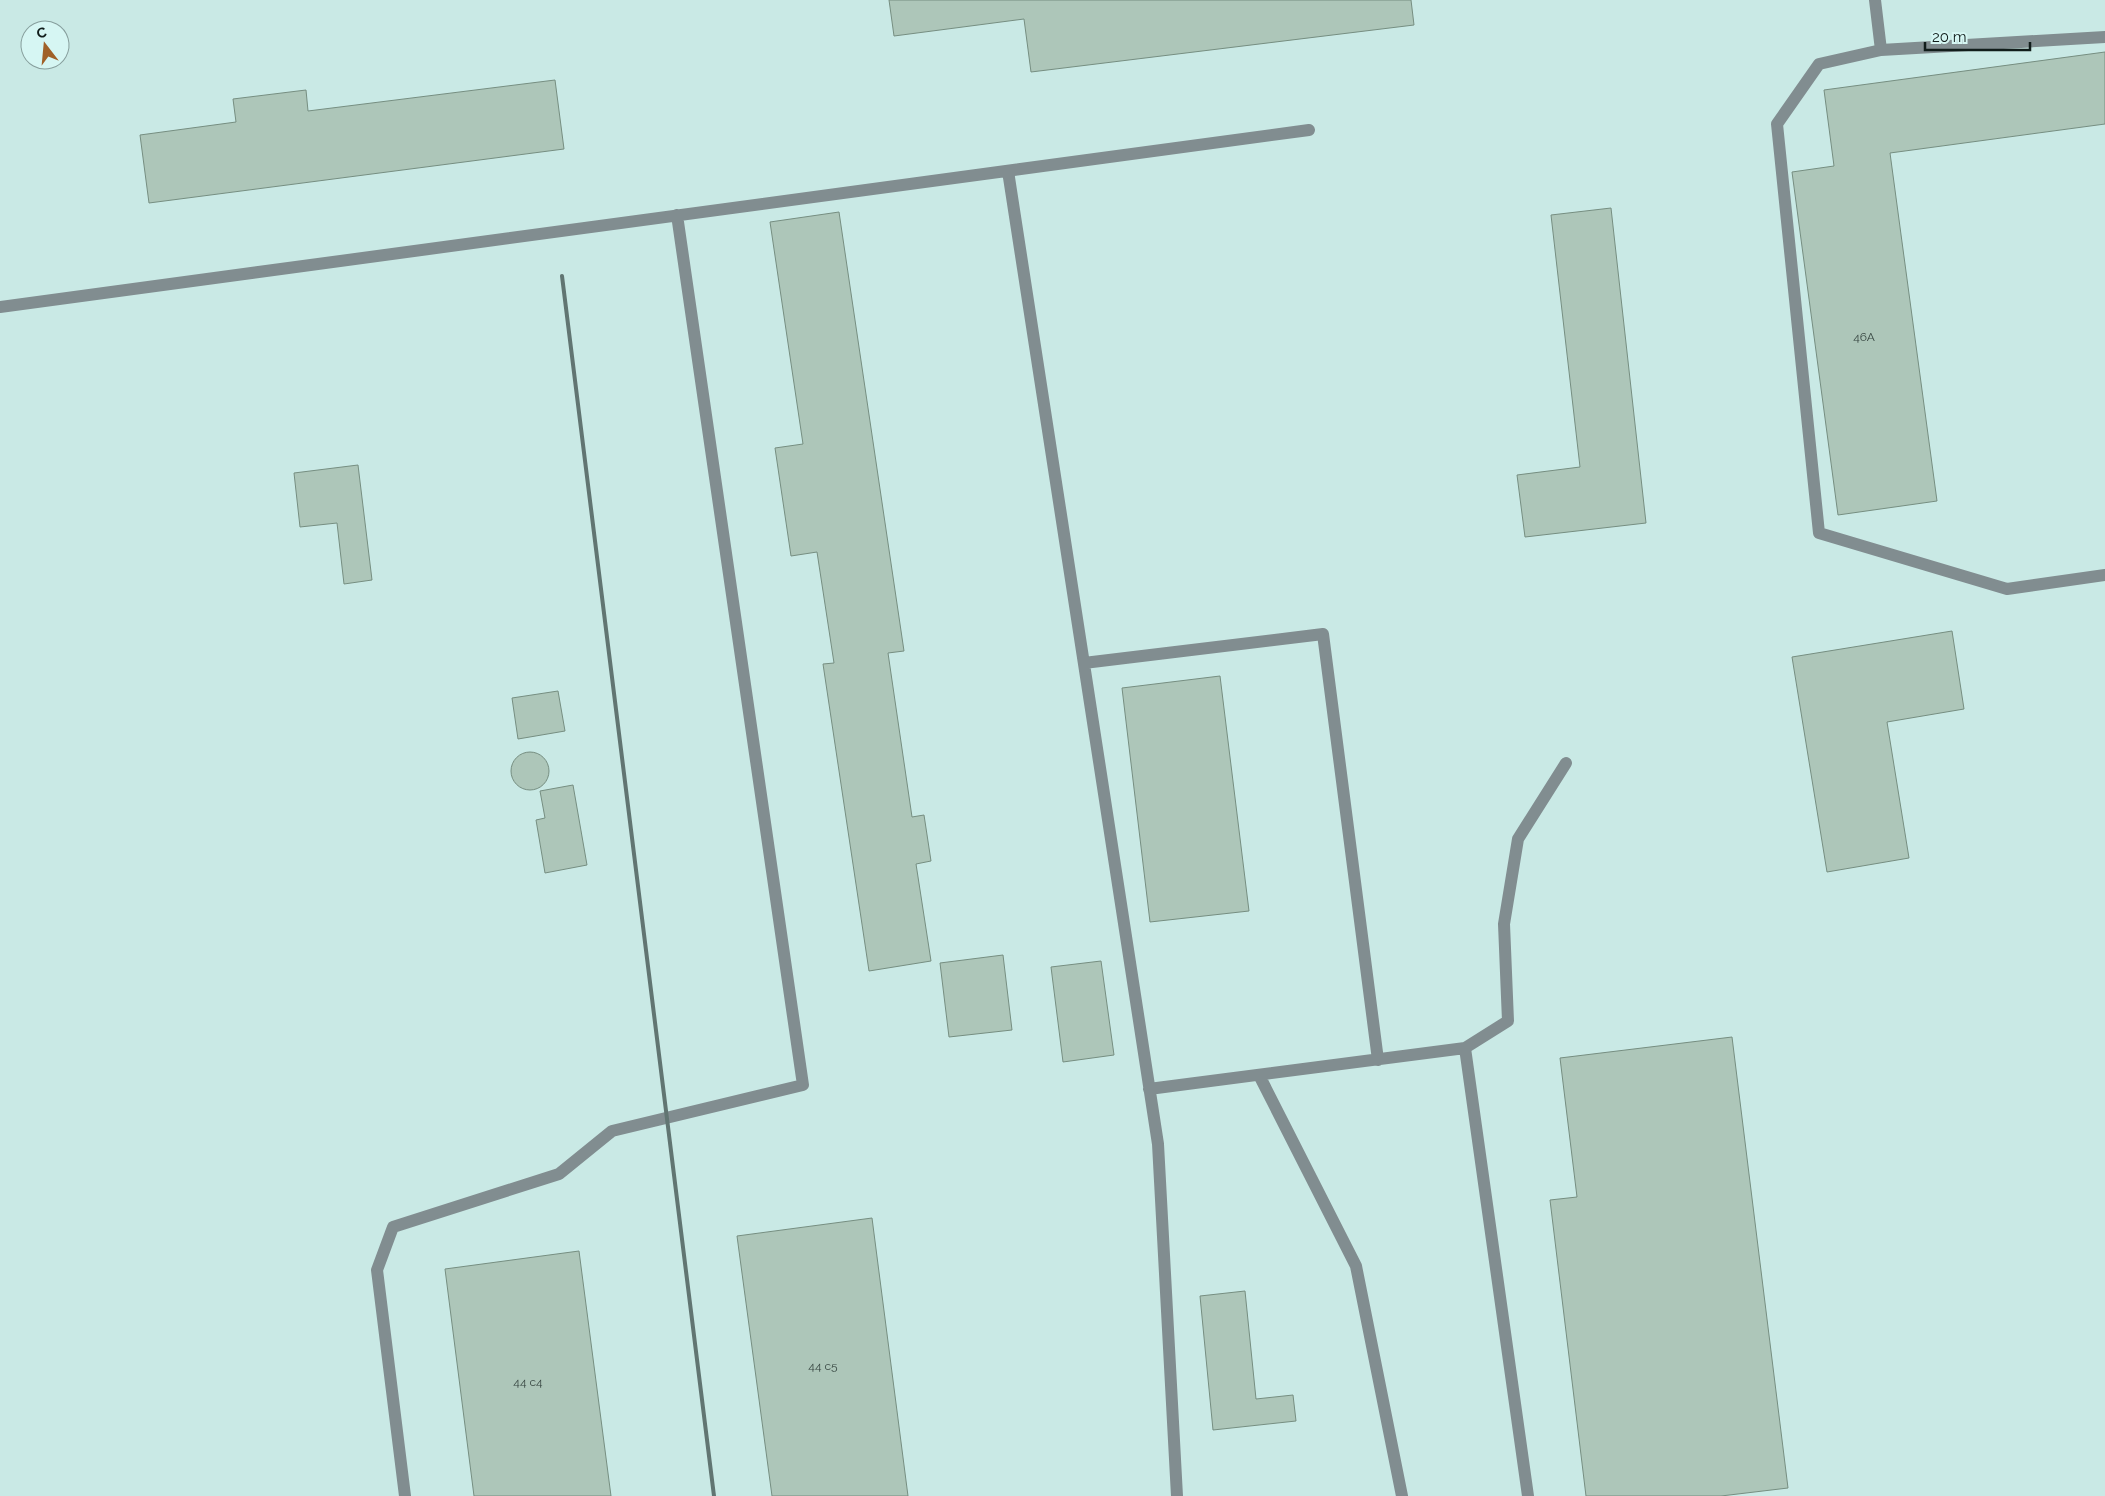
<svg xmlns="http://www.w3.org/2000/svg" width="2105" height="1496" font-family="Raleway,sans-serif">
	<rect width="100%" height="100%" fill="#c9e9e5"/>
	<path fill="#adc6b9" stroke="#768e81" d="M889 0H1411L1414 25 1031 72 1024 19 894 36Z
		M2105 52V124L1890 153 1937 501 1838 515 1792 172 1834 166 1824 90Z
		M555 80 564 149 149 203 140 135 236 122 233 99 306 90 308 111Z
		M1611 208 1646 523 1525 537 1517 475 1580 467 1551 215Z
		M839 212 904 651 888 653 912 817 924 815 931 861 916 864 931 961 869 971 823 664 834 663 817 552 791 556 775 448 803 444 770 222Z
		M358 465 372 580 344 584 337 523 300 527 294 473Z
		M1952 631 1964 709 1887 722 1909 858 1827 872 1792 657Z
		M1220 676 1249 911 1150 922 1122 688Z
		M558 691 565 731 518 739 512 698Z
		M511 771a19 19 0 1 1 38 0a19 19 0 1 1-38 0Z
		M573 785 587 865 545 873 536 820 545 818 540 791Z
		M1003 955 1012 1030 949 1037 940 963Z
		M1101 961 1114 1055 1063 1062 1051 967Z
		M1732 1037 1788 1488 1721 1496H1586L1550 1200 1577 1197 1560 1058Z
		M872 1218 908 1496H772L737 1236Z
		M579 1251 611 1496H474L445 1269Z
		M1245 1291 1256 1399 1293 1395 1296 1421 1213 1430 1200 1296Z"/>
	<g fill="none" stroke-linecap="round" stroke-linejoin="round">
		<path stroke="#818d90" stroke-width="12" d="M1875 0 1881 50
			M2105 37 1881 50 1819 64 1777 124 1819 533 2007 589 2105 575
			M1008 171 1158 1144 1177 1496
			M0 307 1309 130
			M1084 663 1323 634 1378 1060
			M1465 1048 1528 1496
			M1259 1075 1356 1266 1402 1496
			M1149 1089 1465 1048 1508 1021 1504 924 1518 839 1566 763
			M405 1496 377 1270 393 1227 559 1174 612 1131 803 1085 677 215"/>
		<path stroke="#617572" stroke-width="4" d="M562 276 714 1496"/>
	</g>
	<g text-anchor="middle" stroke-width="4.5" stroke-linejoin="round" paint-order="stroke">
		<g font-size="12" fill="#384742">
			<text x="1864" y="341">46А</text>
			<text x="823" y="1370">44 с5</text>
			<text x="528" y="1386">44 с4</text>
		</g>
	</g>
	<g transform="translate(45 45) rotate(344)"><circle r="24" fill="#d6f6f3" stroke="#879f9d"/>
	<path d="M0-4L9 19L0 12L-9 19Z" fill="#a06128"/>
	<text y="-8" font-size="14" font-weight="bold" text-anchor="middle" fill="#111d1b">С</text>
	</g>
	<path d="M1925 42v8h105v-8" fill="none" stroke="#111d1b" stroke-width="2.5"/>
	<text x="1932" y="42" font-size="15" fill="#111d1b" stroke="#d6f6f3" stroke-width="4" paint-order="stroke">20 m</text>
</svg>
